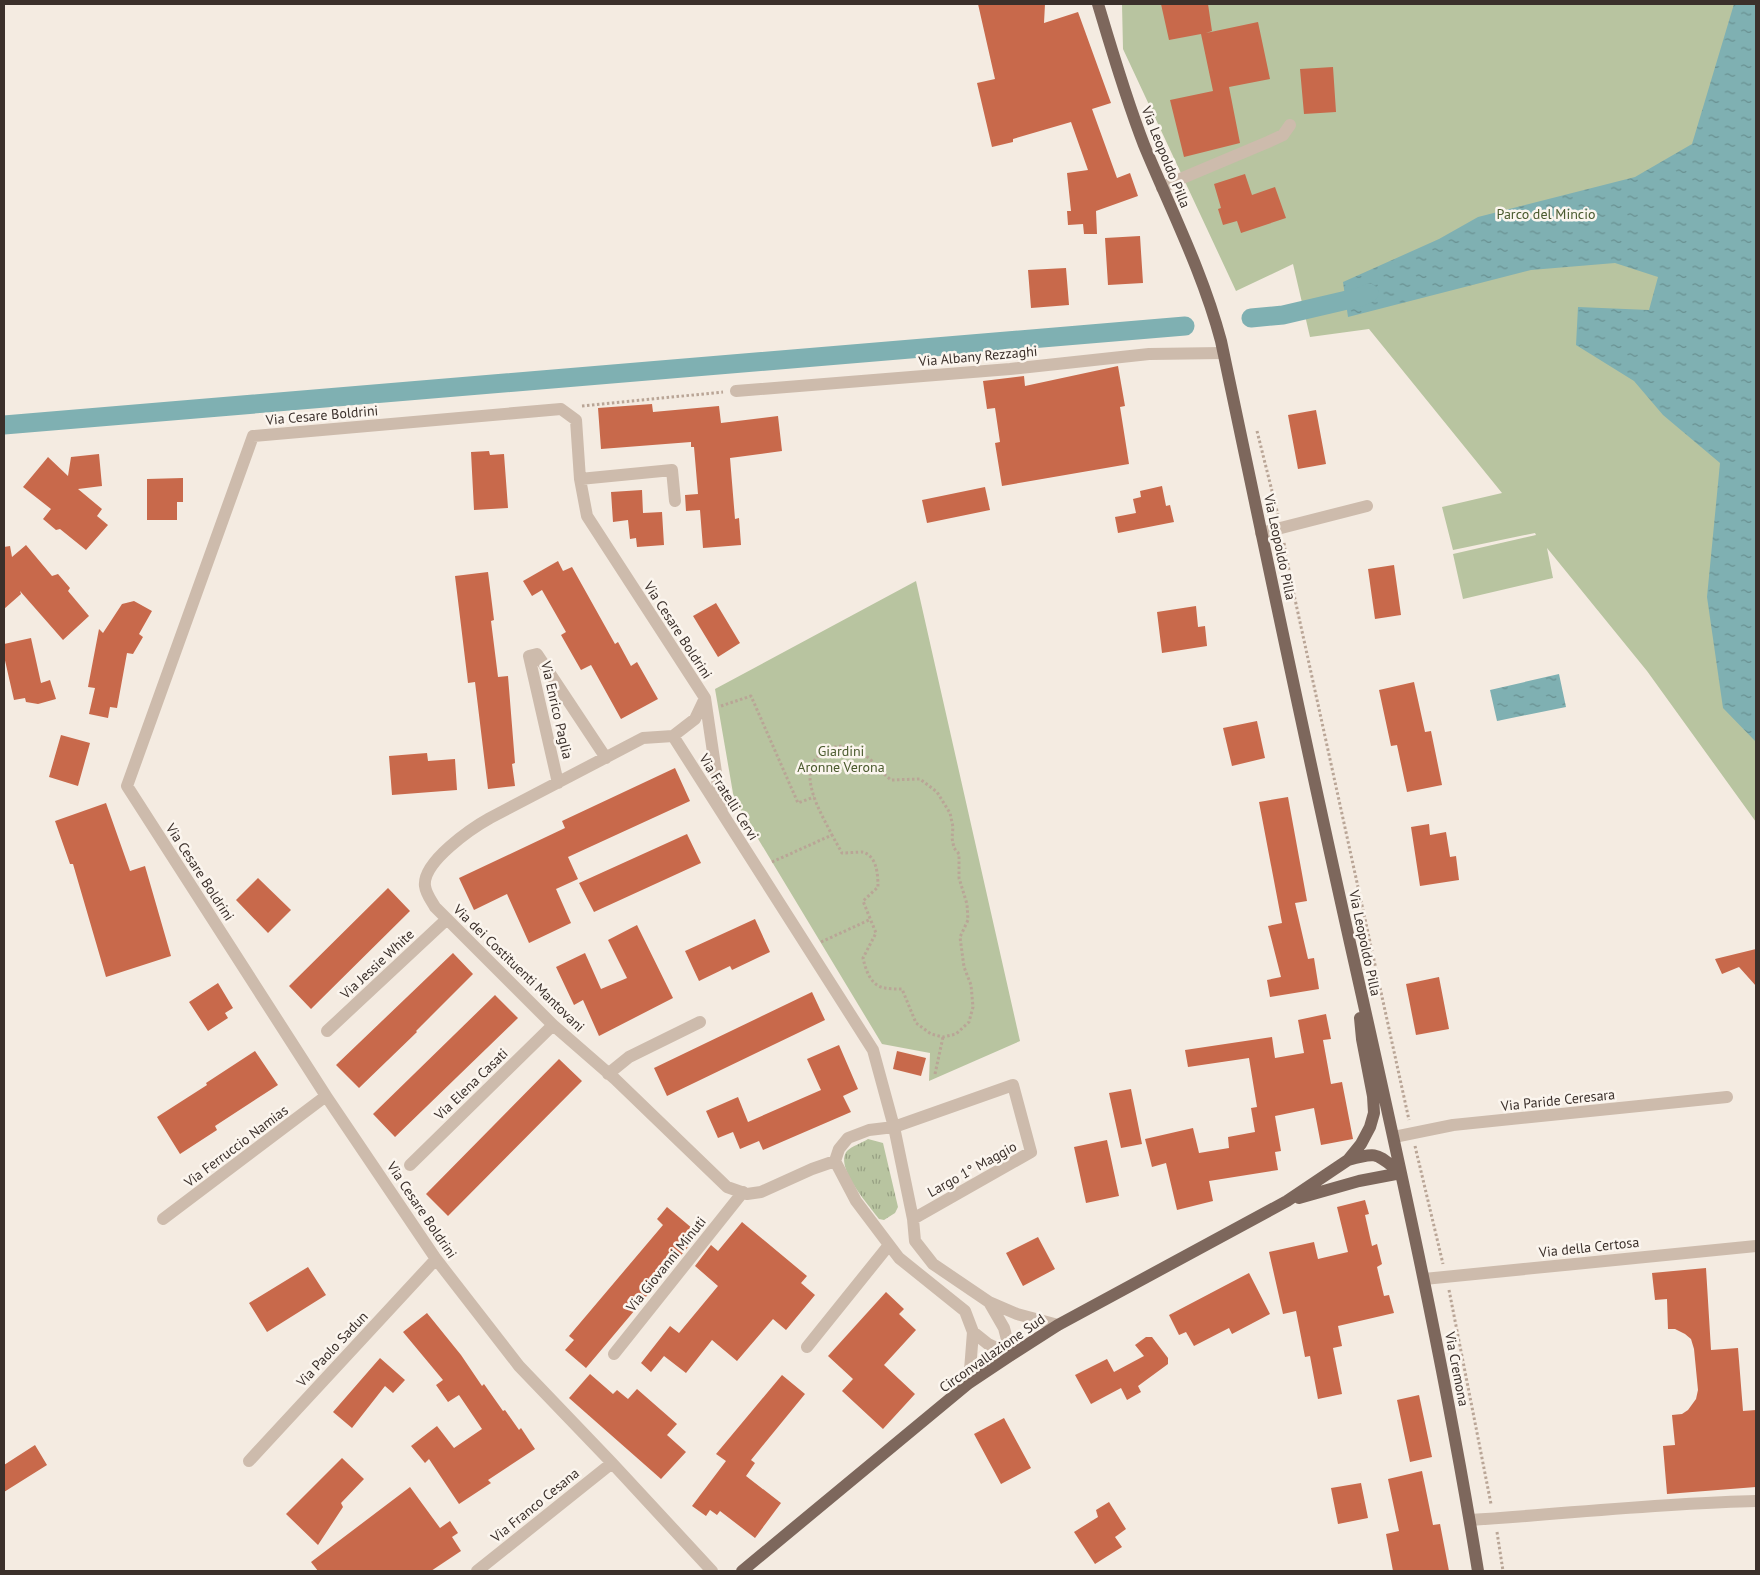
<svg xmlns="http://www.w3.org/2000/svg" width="1760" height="1575" font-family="'PT Sans',sans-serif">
	<defs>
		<pattern id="grass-tufts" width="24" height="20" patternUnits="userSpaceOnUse" patternTransform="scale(1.25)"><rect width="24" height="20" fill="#b8c4a0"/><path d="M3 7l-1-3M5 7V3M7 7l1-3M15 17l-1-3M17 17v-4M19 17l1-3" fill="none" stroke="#97a083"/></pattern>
		<pattern id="water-ripples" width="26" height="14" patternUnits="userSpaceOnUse" patternTransform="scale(1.25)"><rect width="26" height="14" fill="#7fb0b2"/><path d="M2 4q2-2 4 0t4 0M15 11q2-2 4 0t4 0" fill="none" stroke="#699091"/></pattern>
	</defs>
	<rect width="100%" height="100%" fill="#f4ebe1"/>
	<path fill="url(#grass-tufts)" d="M868 1139 883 1143 898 1207 895 1213 884 1220 879 1219C869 1205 834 1167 847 1151 852 1146 862 1143 868 1139Z"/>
	<path fill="#b8c4a0" d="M1122 4H1756V822L1647 671 1547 548 1553 578 1463 599 1453 554 1536 535 1535 533 1453 550 1442 507 1502 493 1369 329 1310 337 1293 264 1236 291 1123 49Z
		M916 581 1020 1041 929 1081 930 1053 882 1044 734 799 715 689Z"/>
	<path fill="url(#water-ripples)" d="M1734 4H1756V742L1723 708 1707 597 1720 463 1663 415 1634 381 1576 345 1578 307 1649 310 1658 277 1615 263 1531 270 1348 317 1343 282 1439 239 1478 217 1635 177 1692 144Z
		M1559 674 1566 707 1497 721 1490 690Z"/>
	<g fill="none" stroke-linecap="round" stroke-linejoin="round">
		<path stroke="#7fb0b2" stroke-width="19" d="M1251 318 1283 315 1360 297 1369 293
			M4 425 1185 326"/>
	</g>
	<path fill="#c8694b" d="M978 4H1045L1044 23 1078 12 1111 103 1092 109 1117 178 1130 173 1138 196 1096 211 1097 234H1084L1083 224 1068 225 1067 211H1071L1067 173 1088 170 1071 122 1013 139V142L992 147 977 83 995 79Z
		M1161 4H1208L1212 31 1206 33 1258 22 1270 79 1229 87 1240 143 1184 157 1170 100 1213 91 1201 34 1169 40Z
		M1333 67 1336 112 1304 114 1300 69Z
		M1245 174 1252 195 1275 187 1286 218 1241 233 1237 221 1223 225 1218 209 1221 208 1214 184Z
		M1140 236 1143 283 1108 285 1105 238Z
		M1066 268 1069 305 1031 308 1028 270Z
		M1118 366 1125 406 1120 407 1129 464 1002 486 995 443 1000 442 995 408 987 409 983 381 1024 376 1025 386Z
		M652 404 653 412 719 406 721 423 778 416 782 451 730 458 735 519 739 518 741 545 703 548 700 510 686 511 685 495 698 494 694 447H691V442L601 449 598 408Z
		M1316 410 1326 464 1298 469 1288 415Z
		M489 451 490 455 504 454 508 508 474 510 471 452Z
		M99 454 102 486 78 489 102 509 97 516 108 525 86 550 60 529 56 530 43 519 51 509 23 487 48 457 68 476 71 457Z
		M183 478V502H177V520H147V479Z
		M1162 486 1166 506 1170 505 1174 522 1118 533 1115 517 1136 513 1133 499 1141 497 1140 491Z
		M985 487 990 510 927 523 922 500Z
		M642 490 643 513 662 512 664 545 637 547 636 538 630 539 628 520 613 522 611 492Z
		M26 545 52 576 58 574 70 588 68 591 89 616 63 640 20 591 21 594 4 609V547L10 546 12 557Z
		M558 561 563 571 572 567 615 644 618 642 631 666 637 662 658 699 621 719 591 665 581 670 561 635 566 632 542 590 532 596 523 581Z
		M1394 565 1401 615 1375 619 1368 569Z
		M488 572 494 620 491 621 498 677 508 676 515 763 512 764 515 786 488 789 475 682 468 683 455 576Z
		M134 601 152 611 139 634 143 637 133 654 127 653 117 708 110 707 108 718 89 714 95 688 88 687 99 629 103 633 122 604Z
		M716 603 740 643 718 657 693 616Z
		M1196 606 1198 627 1205 626 1207 646 1162 653 1157 612Z
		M31 638 41 683 50 680 56 699 38 704 26 702 25 698 14 700 4 656V644Z
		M1414 682 1425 732 1431 731 1442 785 1407 792 1397 745 1391 746 1379 690Z
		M1257 721 1265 758 1232 766 1223 728Z
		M61 735 90 743 78 786 49 777Z
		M427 753 428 761 455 759 457 790 392 795 389 756Z
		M675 768 690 801 568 857 578 879 556 889 571 923 529 943 507 894 474 910 459 878 565 828 562 821Z
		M1288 797 1307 901 1295 903 1308 959 1314 958 1319 989 1270 997 1267 980 1281 977 1268 926 1282 923 1259 802Z
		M106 803 130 871 145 866 171 956 106 977 73 864H70L55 821Z
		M1429 824 1430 835 1446 832 1450 857 1456 856 1459 880 1420 886 1411 827Z
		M687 834 701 863 594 912 579 883Z
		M258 878 291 910 268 933 236 900Z
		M388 888 410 911 311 1009 289 986Z
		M755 919 770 952 732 970 730 966 699 981 685 951Z
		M637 925 673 998 599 1036 583 1000 574 1005 556 967 585 953 601 989 627 978 608 940Z
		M1756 949V986L1739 967 1722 974 1715 959Z
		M453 953 473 974 416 1031 417 1032 359 1088 336 1065Z
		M1439 977 1449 1029 1416 1035 1406 984Z
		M218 983 233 1008 225 1013 228 1018 208 1031 189 1002Z
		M812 992 825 1020 667 1096 654 1068Z
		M495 995 518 1018 395 1137 373 1114Z
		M1326 1014 1331 1039 1323 1040 1331 1084 1342 1082 1353 1139 1321 1145 1314 1108 1275 1116 1281 1151 1275 1152 1278 1170 1209 1181 1213 1201 1177 1210 1166 1163 1152 1167 1145 1139 1193 1128 1199 1153 1229 1148 1228 1137 1255 1132 1251 1108 1257 1107 1249 1058 1188 1067 1185 1050 1272 1037 1275 1058 1304 1053 1298 1020Z
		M839 1045 858 1089 843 1096 851 1112 763 1150 759 1141 740 1149 733 1132 718 1138 706 1111 738 1097 748 1122 821 1090 807 1059Z
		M255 1051 278 1085 215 1126 217 1130 180 1154 157 1117 207 1085 206 1083Z
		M897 1051 926 1058 921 1076 893 1069Z
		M559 1059 582 1081 448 1216 426 1194Z
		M1131 1089 1142 1144 1121 1148 1109 1093Z
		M1107 1140 1119 1196 1086 1203 1074 1147Z
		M1365 1200 1369 1214 1365 1215 1372 1246 1377 1244 1382 1264 1377 1267 1384 1296 1389 1295 1394 1313 1338 1326 1342 1346 1333 1348 1342 1394 1318 1399 1310 1356 1305 1357 1296 1311 1283 1314 1269 1252 1314 1242 1318 1259 1348 1252 1337 1207Z
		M667 1207 699 1234 586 1368 565 1350 574 1340 569 1336 663 1225 657 1219Z
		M742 1222 807 1276 801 1283 815 1295 786 1330 773 1319 737 1361 712 1340 686 1373 664 1356 651 1372 641 1363 670 1326 679 1333 718 1286 695 1266 711 1245 718 1251Z
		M1038 1237 1055 1269 1023 1286 1006 1253Z
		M308 1267 326 1295 267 1332 249 1303Z
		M1706 1268 1711 1350 1738 1348 1743 1411 1756 1410V1487L1667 1494 1663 1446 1675 1445 1672 1415 1682 1414 1688 1410 1696 1399 1698 1390 1694 1349 1691 1339 1685 1334 1675 1329H1668L1667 1299 1655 1300 1652 1273Z
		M1249 1273 1270 1314 1232 1334 1229 1328 1194 1346 1186 1332 1179 1335 1169 1315Z
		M886 1292 904 1309 899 1314 916 1330 884 1365 915 1394 883 1429 842 1391 853 1379 828 1356Z
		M427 1313 461 1355 482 1386 484 1384 503 1411 505 1410 519 1430 521 1428 535 1449 488 1480 491 1483 459 1504 429 1459 425 1463 411 1446 437 1426 454 1448 482 1429 459 1395 448 1402 436 1385 443 1380 403 1332Z
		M1146 1337H1152L1168 1358V1364L1138 1386 1141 1392 1127 1400 1121 1388 1091 1404 1075 1375 1107 1359 1114 1372 1144 1356 1135 1345Z
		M380 1358 405 1380 393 1393 385 1386 352 1428 333 1412Z
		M590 1374 613 1394 617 1390 628 1399 637 1389 677 1424 667 1435 686 1452 661 1479 569 1398Z
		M782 1375 805 1394 751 1460 755 1463 746 1476 781 1503 755 1538 720 1511 717 1515 710 1510 706 1516 692 1506 726 1461 716 1454Z
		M1419 1395 1432 1457 1410 1462 1397 1400Z
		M1004 1418 1031 1468 1001 1484 974 1434Z
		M35 1445 47 1465 4 1492V1465Z
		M342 1458 364 1479 341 1503 343 1507 318 1545 286 1514Z
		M1422 1471 1433 1525 1440 1524 1449 1571H1393L1386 1534 1399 1531 1388 1479Z
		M1361 1483 1368 1518 1338 1524 1331 1488Z
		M410 1487 440 1528 450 1521 458 1533 452 1537 461 1551 431 1571H318L311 1562Z
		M1109 1502 1126 1529 1115 1537 1122 1547 1095 1564 1074 1532 1098 1517 1096 1510Z"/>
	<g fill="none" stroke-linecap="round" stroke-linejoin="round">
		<path stroke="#b9a596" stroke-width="3" stroke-dasharray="2.5 2.5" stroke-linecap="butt" d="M582 406 723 392
			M1257 431 1278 515
			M1284 543 1291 581 1409 1120
			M721 706 751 696 798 803 814 797
			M772 862 832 835 842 853C847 853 859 852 862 852 877 855 878 875 878 887L863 901 876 933 863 958C866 971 871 986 885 988 890 989 896 989 902 989L916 1023 931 1034 943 1037 956 1034 969 1022 973 1007 971 985 964 967 960 937 968 920 967 904 959 878V854L954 848 952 838 953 827 950 813 937 792 920 779 891 780C879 771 871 756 856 750 847 745 836 745 827 750 792 767 820 811 832 835
			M821 942 869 920
			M935 1074 943 1037
			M1415 1146 1443 1264
			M1449 1290 1491 1504
			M1497 1532 1503 1571"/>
		<path stroke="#cdbbac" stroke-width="12" d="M1162 188 1173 182 1268 142 1283 135 1290 125
			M736 391 1010 369 1149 354 1223 353
			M580 479 672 470 675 501
			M1261 533 1367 506
			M673 736 695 719 705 698
			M558 783 529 656 537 654 606 758
			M327 1031 447 919
			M608 1074 629 1057 700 1022
			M1394 1137 1453 1125 1727 1097
			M835 1161 812 1169 761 1192 747 1194 727 1187 615 1079 553 1025 435 907C431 900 426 894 425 886 422 862 472 828 490 818L643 738 673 736 873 1050 894 1127 913 1219 915 1241 933 1264 989 1302 1017 1314 1058 1325
			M410 1165 553 1025
			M163 1219 326 1096
			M913 1219 1031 1152 1013 1085 894 1127 869 1130 848 1138 839 1149 835 1161 856 1201 899 1258 965 1311 973 1332 988 1344 1011 1355
			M1424 1279 1756 1246
			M989 1302 1004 1328 1011 1355
			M807 1347 889 1245
			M614 1354 743 1192
			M969 1383 973 1332
			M249 1461 436 1259
			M1470 1520C1565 1514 1660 1503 1756 1501
			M477 1571 612 1463
			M712 1571 612 1463 519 1366 436 1259 326 1096 127 786 253 436 561 409 576 420 580 479 587 516 705 698 722 813"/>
		<path stroke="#7d675c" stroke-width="12" d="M1098 4C1112 51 1126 99 1144 145 1171 210 1203 273 1221 341 1265 549 1308 757 1355 965 1400 1166 1445 1367 1478 1571
			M1348 1160C1379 1151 1376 1154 1401 1173
			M1299 1198 1359 1181 1401 1173
			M742 1571 969 1383 1011 1355 1058 1325 1287 1201 1348 1160 1361 1144 1370 1127 1374 1113 1373 1096 1362 1039 1360 1018"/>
	</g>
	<g text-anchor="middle" stroke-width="5" stroke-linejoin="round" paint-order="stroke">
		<g font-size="14" fill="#3b302b" stroke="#fbf5ee">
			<text transform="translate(1166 157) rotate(68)" y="5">Via Leopoldo Pilla</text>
			<text transform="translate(978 356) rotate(-5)" y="5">Via Albany Rezzaghi</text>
			<text transform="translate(322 415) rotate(-5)" y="5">Via Cesare Boldrini</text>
			<text transform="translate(1280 547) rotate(78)" y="5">Via Leopoldo Pilla</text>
			<text transform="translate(678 630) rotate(57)" y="5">Via Cesare Boldrini</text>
			<text transform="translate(557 710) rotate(77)" y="5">Via Enrico Paglia</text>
			<text transform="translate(729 797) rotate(58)" y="5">Via Fratelli Cervi</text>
			<text transform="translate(200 872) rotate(57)" y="5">Via Cesare Boldrini</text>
			<text transform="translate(1365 943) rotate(78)" y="5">Via Leopoldo Pilla</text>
			<text transform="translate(377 964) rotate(-43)" y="5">Via Jessie White</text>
			<text transform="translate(519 968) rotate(44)" y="5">Via dei Costituenti Mantovani</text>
			<text transform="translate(471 1084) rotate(-44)" y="5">Via Elena Casati</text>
			<text transform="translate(1558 1100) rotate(-6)" y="5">Via Paride Ceresara</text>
			<text transform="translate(236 1146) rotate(-37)" y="5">Via Ferruccio Namias</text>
			<text transform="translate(972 1169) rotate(-29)" y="5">Largo 1° Maggio</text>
			<text transform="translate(422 1210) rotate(56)" y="5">Via Cesare Boldrini</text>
			<text transform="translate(1589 1247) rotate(-6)" y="5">Via della Certosa</text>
			<text transform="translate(666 1264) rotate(-51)" y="5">Via Giovanni Minuti</text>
			<text transform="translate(332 1349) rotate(-47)" y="5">Via Paolo Sadun</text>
			<text transform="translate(992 1353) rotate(-35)" y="5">Circonvallazione Sud</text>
			<text transform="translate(1457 1369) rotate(79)" y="5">Via Cremona</text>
			<text transform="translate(535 1505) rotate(-39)" y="5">Via Franco Cesana</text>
		</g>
		<g font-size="14" fill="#4a5a2e" stroke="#fbf5ee">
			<text x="1546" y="219">Parco del Mincio</text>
			<text x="841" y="756">Giardini<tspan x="841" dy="16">Aronne Verona</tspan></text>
		</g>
	</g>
	<rect width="1760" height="1575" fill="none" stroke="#3b302b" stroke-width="10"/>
</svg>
